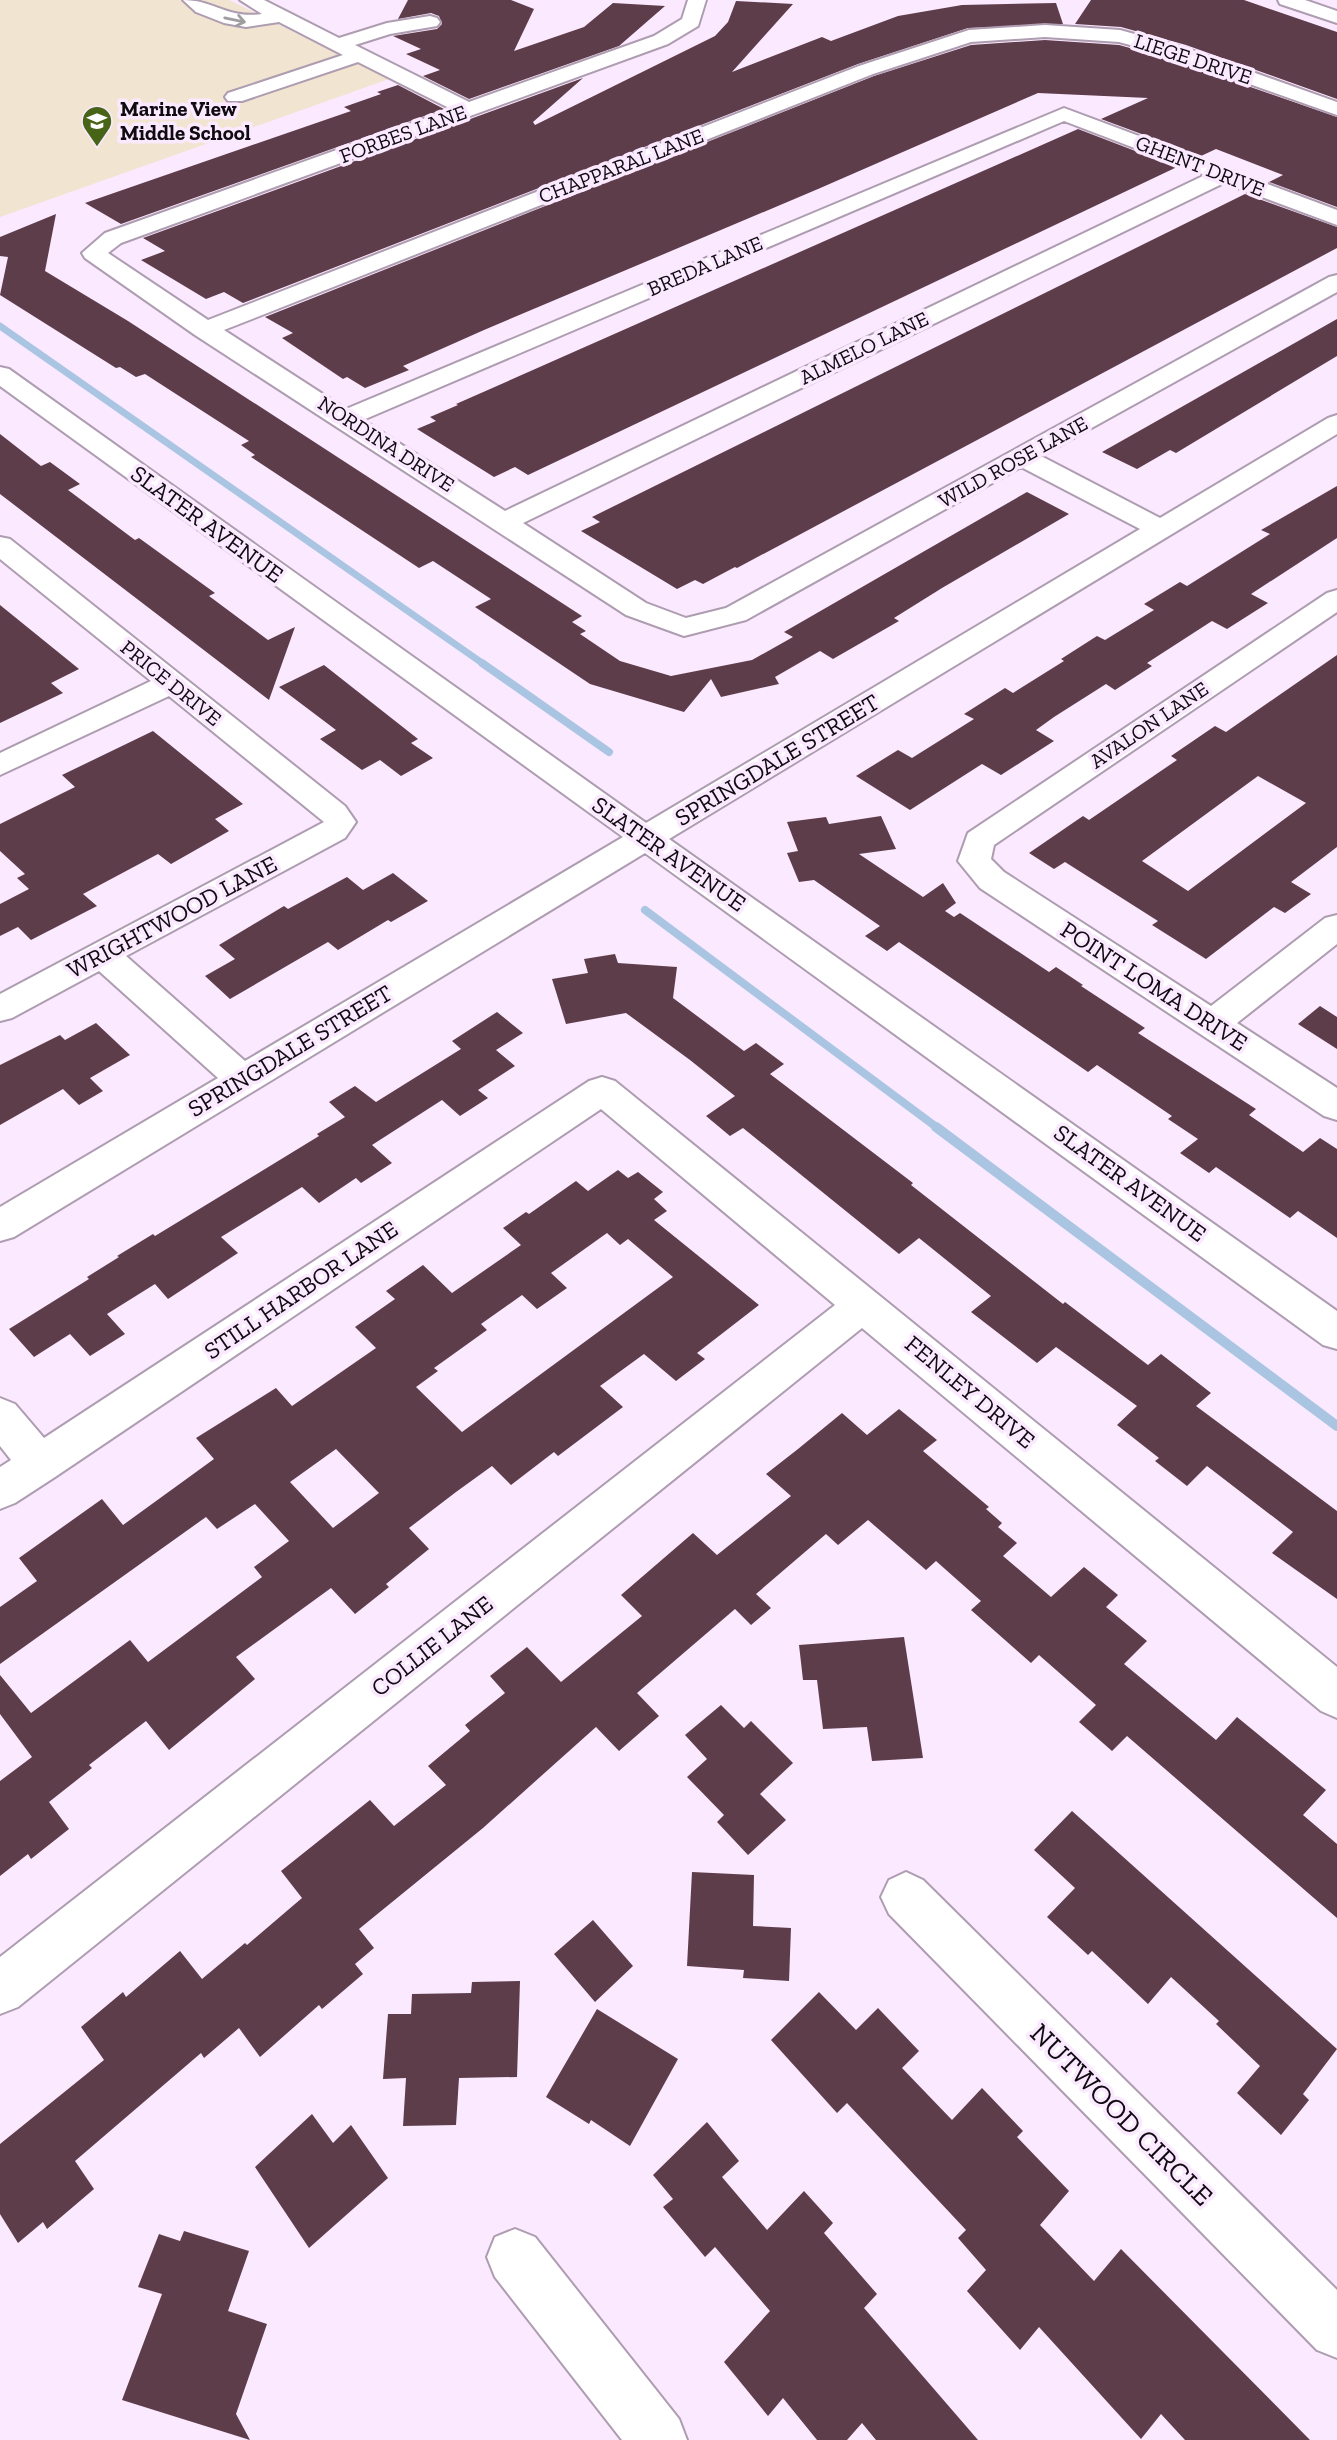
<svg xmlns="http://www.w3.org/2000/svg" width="1337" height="2440" font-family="'Zilla Slab',serif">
	<rect width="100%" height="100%" fill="#fbe9ff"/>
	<path fill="#f1e4d0" d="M0 0H229L389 79 0 217Z"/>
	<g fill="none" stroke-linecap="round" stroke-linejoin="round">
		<path stroke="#aac5e2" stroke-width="7" d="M0 326 485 665"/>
		<path stroke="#aac5e2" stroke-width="8" d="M482 663 609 752
			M645 910 939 1129"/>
		<path stroke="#aac5e2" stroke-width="10" d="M936 1127 1337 1426"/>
	</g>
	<path fill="#5e3d4a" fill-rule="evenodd" d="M408 0H511L534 9 514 51 584 27 613 3 665 6 619 46 469 99 423 76 440 70 406 54 421 49 393 36 437 29 442 24 439 16 431 13 398 19Z
		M1091 0H1244L1337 32V99L1186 45 1121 27 1075 24Z
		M736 1 793 4 732 72 822 37 831 41 898 16 962 5 1056 3 1063 24 968 28 858 64 243 303 224 292 206 299 141 260 165 251 143 238 583 78 533 122 535 125 715 36 728 22Z
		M1045 40 1119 45 1170 59 1337 117V207L1269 182 1283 175 1216 149 1201 156 1101 119 1148 98 1038 93 818 189 484 330 403 366 409 370 365 388 347 377 343 379 282 338 293 333 265 317 874 76 971 45Z
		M398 85 444 109 121 224 85 203 351 111 344 107 381 94 377 92Z
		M1078 129 1177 167 528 475 515 467 494 477 417 429 436 421 430 417 458 405 456 404Z
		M1245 194 1337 227V248L737 568 735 567 703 584 695 580 677 589 581 531 600 522 592 517Z
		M56 214 45 271 128 321 582 616 572 622 586 631 580 634 620 661 671 676 752 660 793 637 784 632 1027 492 1069 514 942 588 894 618 899 621 833 659 820 651 775 677 779 684 721 697 711 679 684 712 590 684 475 607 491 599 433 561 419 568 251 457 255 455 241 445 249 441 176 394 145 374 136 377 120 367 116 368 0 295 8 257 0 256V237Z
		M1337 319V356L1176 453 1170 450 1137 469 1102 452Z
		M0 434 41 466 50 462 80 484 68 490 135 540 139 538 215 593 209 596 268 640 295 627 269 700 0 494Z
		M1337 486V538L1251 594 1268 603 1227 629 1212 621 1147 663 1152 666 1115 690 1106 684 1054 717 1036 730 1054 741 1001 775 982 764 910 810 856 776 898 750 912 758 974 719 964 714 1005 688 1013 693 1064 661 1061 659 1097 636 1105 640 1154 610 1144 604 1180 582 1187 586 1219 566 1270 534 1261 530Z
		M0 605 79 669 51 683 63 693 0 723Z
		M1337 655V847L1291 882 1311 894 1285 913 1274 907 1206 959 1152 925 1158 921 1065 862 1054 869 1029 853 1083 816 1089 820 1177 760 1171 756 1215 726 1226 732ZM1258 776 1306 803 1188 891 1142 861Z
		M324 665 418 739 411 743 433 758 401 776 380 760 362 770 320 739 336 730 279 687Z
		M153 731 243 804 215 819 229 831 171 864 158 854 83 894 97 906 31 940 18 927 0 936V904L29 889 17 878 25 874 0 851V824L75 787 62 775Z
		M881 816 896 849 859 854 923 897 943 883 956 903 945 911 954 917 960 913 1049 972 1056 967 1083 985 1081 986 1145 1028 1138 1033 1256 1109 1249 1115 1303 1152 1320 1138 1337 1149V1238L1298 1211 1290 1218 1216 1167 1209 1173 1180 1153 1198 1139 1168 1119 1172 1116 1097 1065 1088 1072 899 942 887 951 865 936 880 926 814 880 799 882 787 853 798 851 787 822 826 817 829 824Z
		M393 873 428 901 391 922 388 920 338 950 328 942 230 999 205 976 235 959 219 945 284 906 288 909 347 877 363 890Z
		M615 954 618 963 677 967 673 998 744 1051 756 1043 784 1064 770 1074 913 1183 911 1185 1063 1304 1065 1302 1148 1365 1161 1354 1211 1393 1196 1406 1337 1511V1599L1272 1553 1293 1532 1207 1466 1187 1486 1155 1461 1159 1458 1117 1425 1137 1406 1056 1347 1037 1363 971 1312 991 1296 919 1238 899 1254 743 1128 730 1136 706 1116 735 1096 690 1060 626 1013 566 1024 552 979 588 973 584 959Z
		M1320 1006 1337 1017V1049L1298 1024Z
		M497 1012 523 1033 496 1050 515 1066 478 1090 488 1098 460 1116 442 1100 372 1145 392 1163 361 1183 356 1178 319 1203 302 1187 221 1237 238 1253 168 1299 155 1284 107 1314 125 1334 90 1356 70 1334 34 1357 9 1329 89 1279 87 1277 119 1257 117 1256 153 1234 155 1236 319 1136 317 1134 345 1117 329 1102 355 1086 376 1102 461 1049 452 1041Z
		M96 1023 130 1055 90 1078 103 1091 79 1105 63 1089 0 1125V1065L60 1035 65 1040Z
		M618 1170 628 1178 638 1172 663 1192 654 1199 667 1211 654 1220 759 1305 697 1353 705 1359 676 1381 644 1354 600 1386 623 1407 558 1456 554 1452 511 1485 492 1466 456 1492 409 1528 429 1549 386 1584 389 1587 355 1614 331 1588 236 1657 255 1679 169 1750 146 1721 89 1765 92 1768 49 1802 69 1829 31 1859 28 1854 0 1876V1781L32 1757 0 1714V1675L31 1713 130 1640 148 1662 262 1577 254 1567 289 1541 255 1504 217 1529 206 1517 0 1664V1607L37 1581 19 1558 102 1499 123 1525 214 1459 196 1438 276 1388 292 1406 376 1348 355 1327 395 1299 386 1291 423 1265 452 1293 521 1245 503 1228 526 1212 529 1214 576 1181 588 1191ZM607 1233 620 1245 628 1239 673 1277 462 1432 416 1387 438 1371 434 1368 487 1330 481 1324 522 1295 537 1309 567 1288 551 1273ZM336 1449 379 1493 333 1528 290 1482Z
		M899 1409 937 1440 923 1451 989 1507 986 1509 1002 1523 998 1527 1017 1543 1003 1556 1051 1597 1084 1567 1118 1595 1106 1607 1147 1641 1124 1664 1216 1740 1237 1717 1326 1790 1303 1815 1337 1844V1918L1127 1736 1112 1751 1079 1722 1096 1705 1039 1655 1031 1663 971 1610 981 1601 936 1561 926 1570 868 1520 838 1545 826 1534 756 1594 771 1608 751 1625 735 1609 637 1693 659 1716 619 1751 596 1727 483 1828 359 1929 374 1948 355 1964 363 1974 322 2009 319 2005 260 2057 239 2028 204 2058 201 2053 75 2161 94 2189 47 2229 43 2222 18 2243 0 2214V2144L104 2060 81 2027 123 1992 126 1997 180 1951 202 1979 245 1943 247 1945 302 1898 281 1871 370 1800 394 1826 446 1785 428 1766 470 1731 465 1725 505 1693 490 1676 527 1647 561 1682 642 1616 621 1595 693 1533 717 1555 791 1496 766 1474 798 1449 842 1413 867 1435Z
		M904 1637 923 1758 872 1761 867 1727 823 1729 817 1680H803L799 1645Z
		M721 1705 744 1728 751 1721 793 1763 760 1794 786 1820 748 1855 717 1822 724 1815 687 1777 707 1759 685 1735Z
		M1072 1811 1337 2049 1303 2094 1309 2100 1281 2135 1237 2093 1260 2066 1216 2024 1219 2021 1171 1977 1148 2004 1092 1951 1088 1955 1047 1917 1075 1888 1034 1850Z
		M692 1872 754 1875 753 1926 791 1928 789 1981 743 1978 744 1970 687 1966Z
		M593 1920 633 1966 595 2002 554 1954Z
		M520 1981 517 2077 459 2078 456 2125 403 2126 406 2078 383 2079 388 2014H411L412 1994 471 1993 472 1982Z
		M819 1992 856 2030 878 2008 919 2051 902 2068 952 2120 982 2088 1023 2131 1017 2137 1069 2191 1040 2225 1094 2281 1121 2249 1310 2440H1185L1161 2414 1141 2439 1039 2327 1020 2350 967 2291 986 2270 958 2238 966 2230 847 2103 837 2113 771 2040Z
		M597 2009 678 2059 630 2146 591 2120 589 2124 546 2097Z
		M312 2114 333 2143 351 2125 388 2178 309 2248 255 2167Z
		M707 2122 739 2161 722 2177 767 2230 804 2191 833 2223 824 2233 877 2294 864 2308 978 2440H876L862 2423 847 2440H817L783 2398 768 2416 724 2362 770 2311 715 2247 705 2257 663 2207 673 2199 653 2175Z
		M184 2231 249 2251 228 2311 267 2324 236 2414 250 2440 122 2400 162 2294 138 2287 159 2234 180 2241Z"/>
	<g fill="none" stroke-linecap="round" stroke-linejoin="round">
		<g stroke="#ae9cb1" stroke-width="4">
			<path id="minor" d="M183 0C214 0 228 19 262 14L240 0H264L339 38 387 23 430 16 437 18 440 22 437 26 390 34 355 45 469 102 654 36 682 19 688 0H706L698 26 668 44 121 243 108 253 208 320 859 66 969 30 1045 25 1120 30 1185 48 1337 102V115L1171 56 1119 42 1045 37 971 42 873 74 224 330 346 409 1064 108 1337 210V225L1224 183 523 523 646 603 686 618 726 608 1329 277 1337 275V292L1041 456 1160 518 1328 418 1337 415V434L669 839 1337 1311V1349L1323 1345 645 853 14 1237 0 1241V1207L218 1078 99 971 12 1018 0 1021V994L324 822 169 696 0 775V753L151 681 0 559V537L10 539 345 806 356 822 345 838 126 956 245 1061 623 837 0 386V367L9 369 646 823 1140 529 1021 467 746 620 684 636 626 615 195 335 85 258 82 253 105 233 451 109 358 62 242 101H228L225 97 228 93 343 55 279 22 246 27 224 23 196 12ZM1064 121 1205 175 505 511 363 420Z
				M1278 0H1305L1337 11V23L1280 4Z
				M1337 590V612L994 845 991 859 1004 872 1211 1006 1325 918 1337 915V944L1237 1023 1337 1088V1120L1324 1116 980 888 958 861 968 833 1327 593Z
				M602 1077 615 1081 1337 1667V1718L1321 1711 862 1328 18 2007 0 2014V1957L835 1305 601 1109 55 1477 15 1503 0 1509V1467L11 1460 0 1446V1398L15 1404 44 1438 589 1081Z
				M906 1872 923 1880 1337 2290V2358L1317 2350 889 1914 881 1897 889 1880Z
				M515 2229 535 2237 679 2419 687 2440H622L495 2277 487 2257 495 2237Z"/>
		</g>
		<use href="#minor" fill="#fff" fill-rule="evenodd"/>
	</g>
	<defs><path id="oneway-shaft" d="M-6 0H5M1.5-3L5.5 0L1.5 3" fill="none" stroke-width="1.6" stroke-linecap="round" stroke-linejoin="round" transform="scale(1.75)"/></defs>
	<use stroke="#9f9da0" href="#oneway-shaft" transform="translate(235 20) rotate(12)"/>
	<defs>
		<g id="school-pin" transform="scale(1.575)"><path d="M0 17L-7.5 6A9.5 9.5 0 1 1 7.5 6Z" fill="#486417" stroke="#fbe9ff"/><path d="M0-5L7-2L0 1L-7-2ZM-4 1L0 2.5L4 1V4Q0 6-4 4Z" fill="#fff"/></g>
	</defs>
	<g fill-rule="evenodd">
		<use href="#school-pin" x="97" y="121"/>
	</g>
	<g text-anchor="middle" stroke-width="7" stroke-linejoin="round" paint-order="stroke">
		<g font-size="21" fill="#100a11" stroke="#fbe9ff">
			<text transform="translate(1193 59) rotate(18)" y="7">LIEGE DRIVE</text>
			<text transform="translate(403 134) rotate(-20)" y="7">FORBES LANE</text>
			<text transform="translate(621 166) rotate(-21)" y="7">CHAPPARAL LANE</text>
			<text transform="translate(1200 166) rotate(21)" y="7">GHENT DRIVE</text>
			<text transform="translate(705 266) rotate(-23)" y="7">BREDA LANE</text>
			<text transform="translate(864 348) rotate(-26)" y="7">ALMELO LANE</text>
			<text transform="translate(386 444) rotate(33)" y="7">NORDINA DRIVE</text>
			<text transform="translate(1013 462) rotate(-29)" y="7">WILD ROSE LANE</text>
			<text transform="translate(171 683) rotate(39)" y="7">PRICE DRIVE</text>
			<text transform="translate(1149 725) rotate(-34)" y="7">AVALON LANE</text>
		</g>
		<g font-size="21" font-weight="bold" fill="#100a11" stroke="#fbe9ff" text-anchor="start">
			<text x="120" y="116">Marine View<tspan x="120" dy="24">Middle School</tspan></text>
		</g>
		<g font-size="24" fill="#100a11" stroke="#fbe9ff">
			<text transform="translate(207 524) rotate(36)" y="8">SLATER AVENUE</text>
			<text transform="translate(777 760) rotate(-31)" y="8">SPRINGDALE STREET</text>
			<text transform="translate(669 854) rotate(35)" y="8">SLATER AVENUE</text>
			<text transform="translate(172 917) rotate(-28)" y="8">WRIGHTWOOD LANE</text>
			<text transform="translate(1154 986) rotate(33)" y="8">POINT LOMA DRIVE</text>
			<text transform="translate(290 1051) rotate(-31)" y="8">SPRINGDALE STREET</text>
			<text transform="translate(1130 1183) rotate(36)" y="8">SLATER AVENUE</text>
			<text transform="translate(301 1290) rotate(-34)" y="8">STILL HARBOR LANE</text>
			<text transform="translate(970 1392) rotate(40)" y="8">FENLEY DRIVE</text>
			<text transform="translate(432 1646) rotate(-38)" y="8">COLLIE LANE</text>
		</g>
		<g font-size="28" fill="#100a11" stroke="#fbe9ff">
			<text transform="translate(1122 2114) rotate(45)" y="10">NUTWOOD CIRCLE</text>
		</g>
	</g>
</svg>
